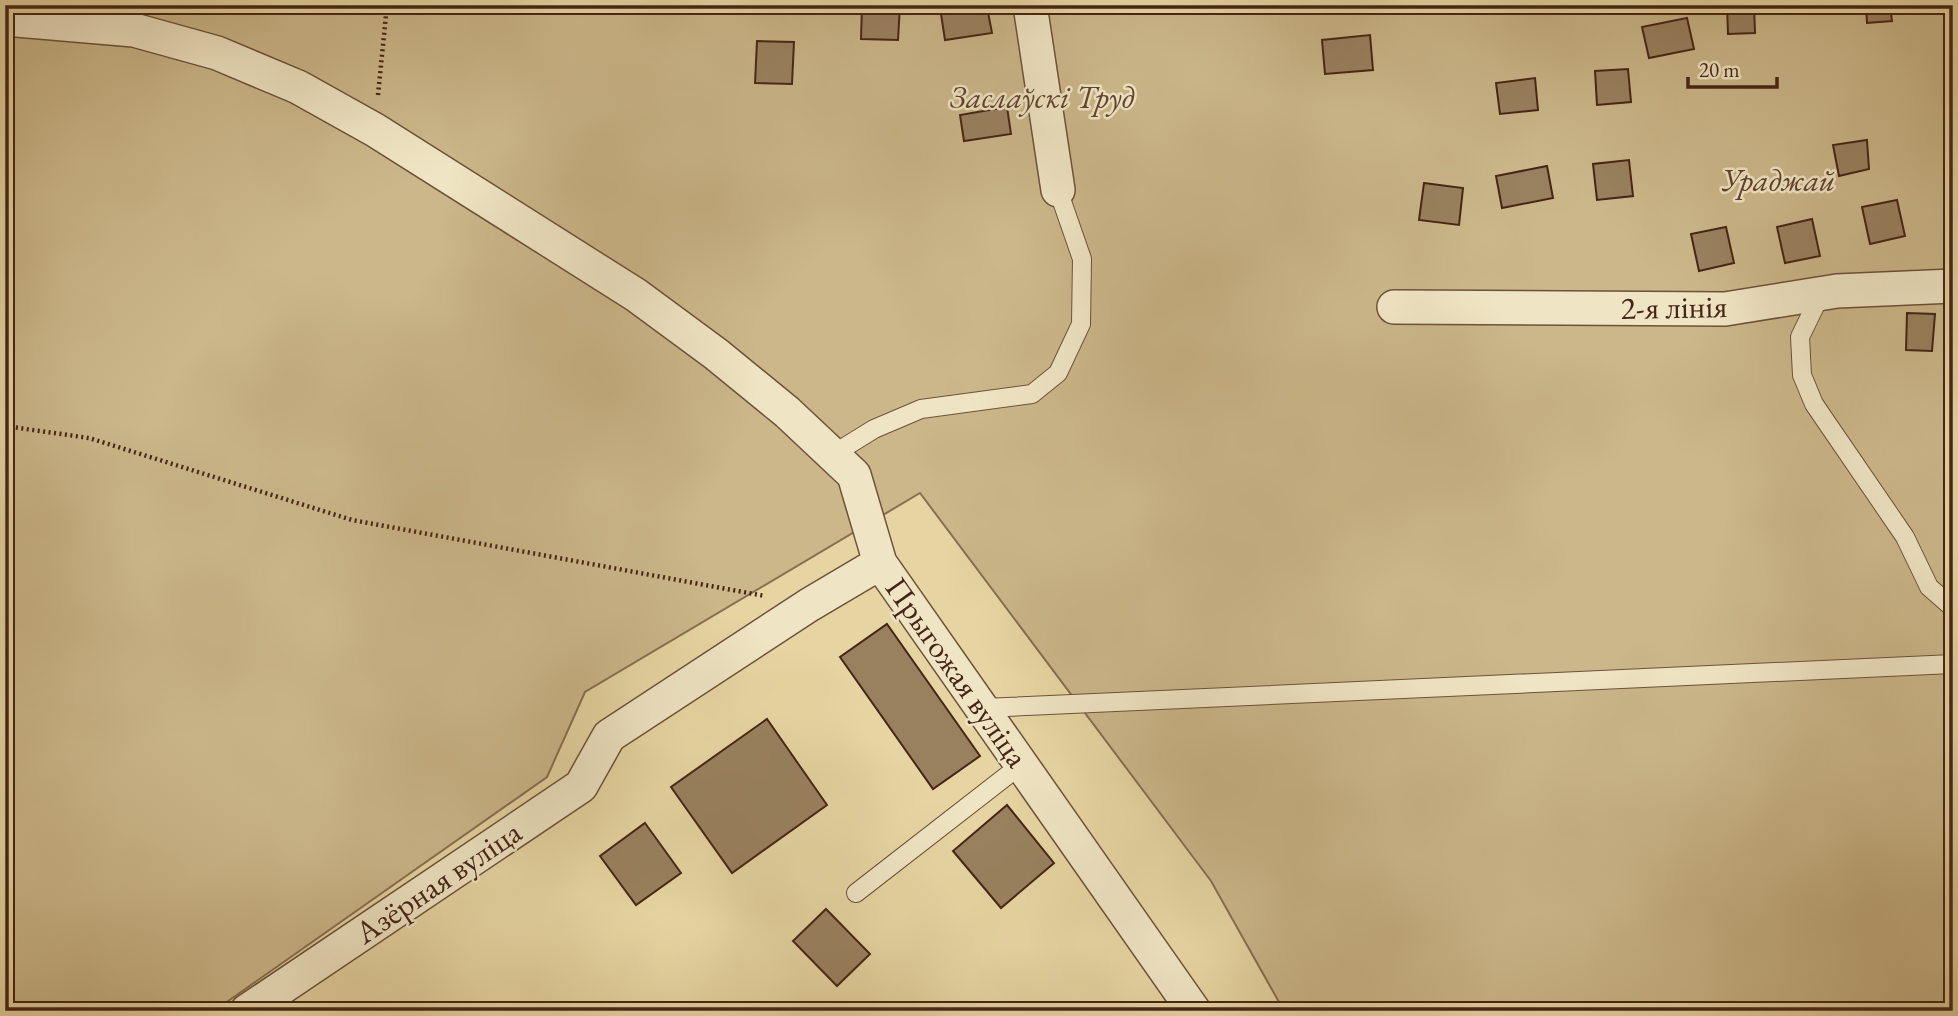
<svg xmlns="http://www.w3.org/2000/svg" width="1958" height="1016" font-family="'EB Garamond',serif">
	<rect width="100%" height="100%" fill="#e6d5a2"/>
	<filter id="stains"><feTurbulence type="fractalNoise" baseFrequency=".00286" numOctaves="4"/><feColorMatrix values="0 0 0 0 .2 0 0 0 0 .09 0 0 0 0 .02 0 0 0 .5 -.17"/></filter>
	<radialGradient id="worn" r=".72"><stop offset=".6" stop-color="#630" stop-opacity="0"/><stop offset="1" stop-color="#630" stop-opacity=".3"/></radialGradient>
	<path fill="#cbb78a" stroke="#886e50" stroke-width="2" d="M5 5H1953V1011H1284L1211 881 920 493 585 692 547 777 214 1011H5Z"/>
	<path fill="#99815f" stroke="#462517" stroke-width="2" d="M862 5H900L898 40 861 39Z
		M1727 5H1754L1755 33 1728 34Z
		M1866 5H1890L1892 21 1867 23Z
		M987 7 992 33 945 40 941 14Z
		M1687 18 1694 49 1649 58 1642 27Z
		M1370 35 1373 70 1325 74 1322 40Z
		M757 41 794 42 792 84 755 83Z
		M1628 69 1631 102 1597 105 1595 71Z
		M1535 78 1538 110 1500 114 1496 83Z
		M1007 107 1011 134 964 141 960 115Z
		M1867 140 1869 169 1839 176 1833 145Z
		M1629 160 1633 196 1597 200 1593 164Z
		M1547 166 1553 198 1502 208 1496 176Z
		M1424 183 1463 188 1459 225 1419 220Z
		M1897 200 1905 236 1870 244 1862 207Z
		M1812 219 1820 256 1785 263 1777 227Z
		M1726 227 1734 263 1699 271 1691 234Z
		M1907 313 1935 314 1932 351 1906 350Z
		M887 624 980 756 933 789 840 657Z
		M767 719 827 805 732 873 671 787Z
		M1007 805 1054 863 1001 908 953 851Z
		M645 823 681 873 636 905 600 856Z
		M826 909 870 954 837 986 793 941Z"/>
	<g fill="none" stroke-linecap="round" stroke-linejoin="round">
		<g stroke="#6e513a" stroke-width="20">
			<path id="lane" d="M1828 296 1816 304 1800 337 1802 375 1814 404 1905 537 1929 587 1953 608
				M832 455 874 429 921 409 1032 394 1058 373 1081 324 1082 259 1058 190
				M983 708 1953 664
				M856 893 1022 764"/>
		</g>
		<g stroke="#6e513a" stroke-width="36">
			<path id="street" d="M1030 5 1058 190
				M5 19 134 30 217 53 298 87 375 130 636 295 716 354 787 412 854 475 880 563 1194 1011
				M1394 307 1725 309 1837 291 1953 286
				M247 1011 581 786 609 736 809 605 880 563"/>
		</g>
		<path stroke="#462517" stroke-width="4.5" stroke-dasharray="2 3.5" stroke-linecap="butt" d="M378 95 387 5
			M5 426 89 438 352 520 765 596"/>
		<use href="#lane" stroke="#efe4c3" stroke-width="18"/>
		<use href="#street" stroke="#efe4c3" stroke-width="33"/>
	</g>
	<g text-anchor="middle" stroke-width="5" stroke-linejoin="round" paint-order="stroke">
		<g font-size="32" font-style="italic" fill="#61422e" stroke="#efe4c3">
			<text x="1042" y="108">Заслаўскі Труд</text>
			<text x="1778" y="191">Ураджай</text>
		</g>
		<g font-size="32" fill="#462517" stroke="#efe4c3">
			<text transform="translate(1674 307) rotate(-1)" y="11">2-я лінія</text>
			<text transform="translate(957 672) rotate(55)" y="11">Прыгожая вуліца</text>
			<text transform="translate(438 882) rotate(-34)" y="11">Азёрная вуліца</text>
		</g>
	</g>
	<rect width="1958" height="1016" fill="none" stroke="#e6d5a2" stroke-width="28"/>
	<rect x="7" y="7" width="1944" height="1002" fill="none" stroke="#462517" stroke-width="3.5"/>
	<rect x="14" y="14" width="1930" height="988" fill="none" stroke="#462517" stroke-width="2"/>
	<path d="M1688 77v10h89v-10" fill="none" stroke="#462517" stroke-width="3.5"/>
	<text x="1699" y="77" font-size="21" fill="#462517" stroke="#efe4c3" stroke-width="5" paint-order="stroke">20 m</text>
	<rect width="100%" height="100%" filter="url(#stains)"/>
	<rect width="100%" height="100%" fill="url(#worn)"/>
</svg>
